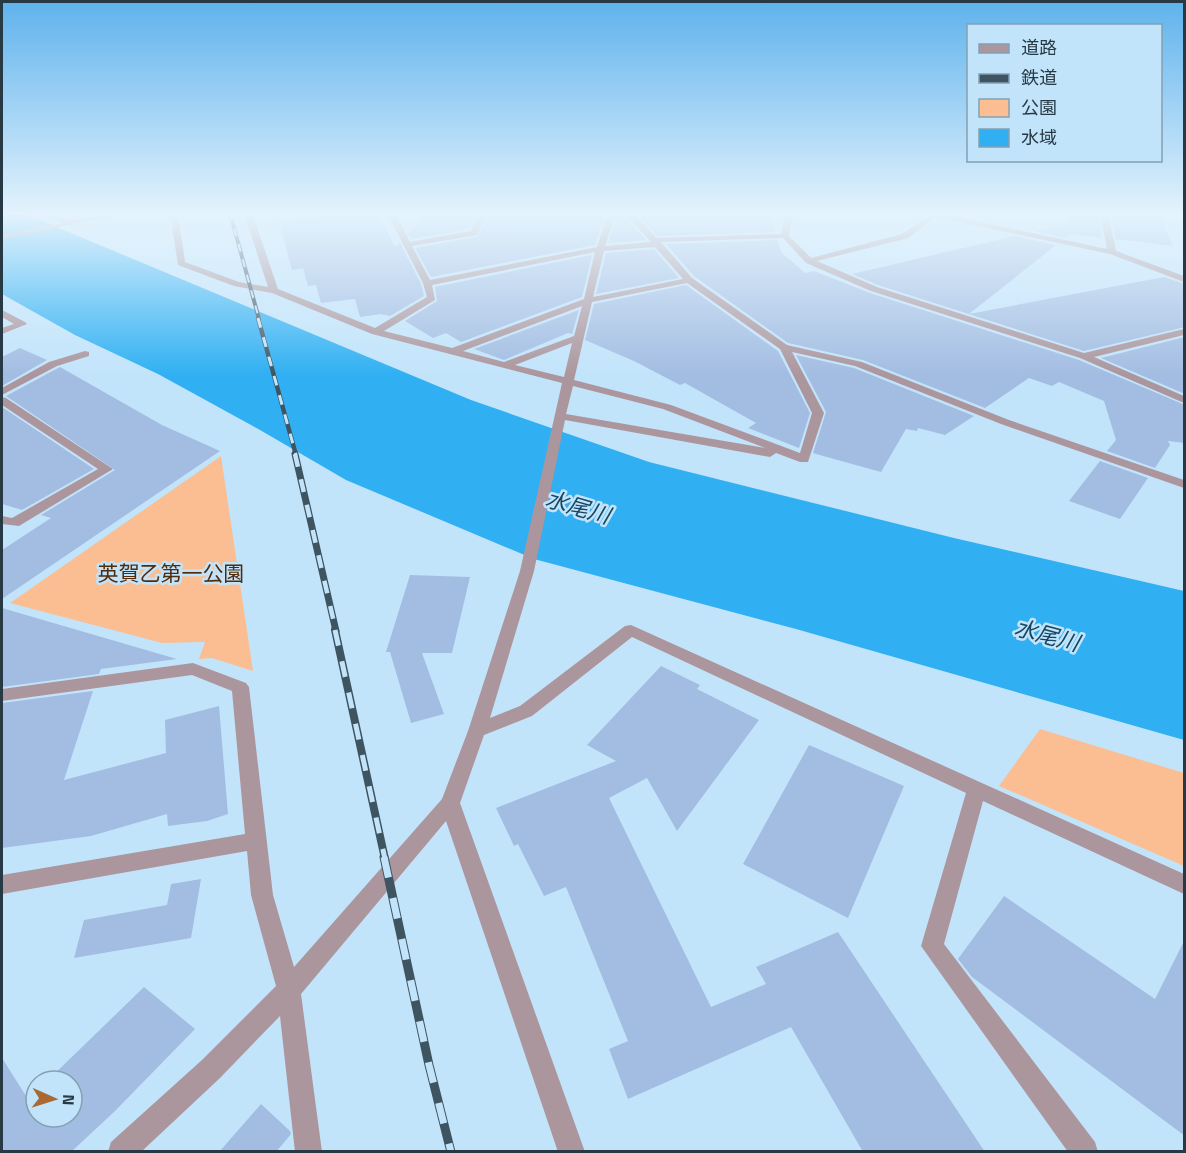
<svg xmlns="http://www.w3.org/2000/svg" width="1186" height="1153" font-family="'Titillium Web','Noto Sans JP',sans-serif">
	<rect width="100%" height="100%" fill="#c2e4fb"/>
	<path fill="#fbbe92" d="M221 456 253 671 212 658 199 659 205 642 162 643 10 603Z
		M1040 729 1184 773V866L999 786Z"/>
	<path fill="#30b0f2" d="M2 213H23L471 400 649 462 954 538 1184 591V740L796 629 534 559 346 480 260 430 158 374 75 335 2 294Z"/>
	<path fill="#a3bde2" d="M358 213H378L395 247 400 243 421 284 424 296 390 316 381 314 360 317 355 299 321 303 316 285 308 286 303 268 292 270 279 221Z
		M428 213H477L469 229 411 239 408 234Z
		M490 213H535L538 216 561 213H606L595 245 431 277 415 248 477 237Z
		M618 213 628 220 646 240 608 243Z
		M637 213 771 216 775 232 657 236Z
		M1068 213H1098L1102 238 1070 234 1065 238 1035 231 1068 224Z
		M1110 213H1158L1173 246 1116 239Z
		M1015 236 1056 245 969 314 1164 277 1185 284V327L1084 351 878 285 852 274Z
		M778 240 781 252 805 273 814 271 870 293 1079 360 1185 405V443L1168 441 1170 445 1155 468 1107 451 1116 440 1104 401 1059 382 1052 386 1029 378 985 408 863 360 788 343 694 276 666 244Z
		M654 249 679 278 596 294 606 253Z
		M592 255 582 297 461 342 446 333 433 338 405 321 437 301 435 287Z
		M686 285 778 351 810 413 799 448 748 428 756 423 685 383 680 385 634 361 585 340 594 304Z
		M579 310 572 334 568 333 504 360 474 349Z
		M1185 337V394L1101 358Z
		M20 348 47 360 2 386V357Z
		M796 355 854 368 974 416 945 435 918 428 917 431 906 429 881 472 816 454 813 453 826 412Z
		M60 367 162 425 220 451 2 599V550L51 518 41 515 115 470 6 396Z
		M2 407 94 469 22 510 2 504Z
		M1100 461 1148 478 1120 519 1069 501Z
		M410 575 470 577 452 653H422L444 714 411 723 390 652H386Z
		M2 608 177 659 101 669 99 674 2 687Z
		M661 666 700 685 697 689 759 720 677 831 647 778 609 798 711 1007 766 984 756 967 838 932 985 1152H863L791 1027 628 1099 609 1049 628 1041 566 887 544 896 518 844 514 846 496 808 616 761 587 745Z
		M93 691 64 780 166 753 165 720 219 706 228 814 207 821 168 826 167 814 91 836 2 848V703Z
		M809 745 904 786 848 918 743 864Z
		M201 879 191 938 74 958 84 920 167 905 171 884Z
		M1004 896 1155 999 1185 939V1136L972 977 958 959Z
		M144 987 195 1029 114 1112 71 1152H2V1058L28 1099 36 1091V1117H72V1081H47Z
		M261 1104 290 1131 291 1134 276 1152H219Z"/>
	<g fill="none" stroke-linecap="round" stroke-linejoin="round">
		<path fill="#ac969d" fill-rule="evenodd" d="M42 213C54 213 64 221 75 220 92 219 109 213 127 213L2 239V235L63 223Z
			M170 213H178L185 262 239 282 268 287 244 213H252L278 289 375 328 427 297 423 283 387 213H395L410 242 471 231 480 213H488L477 235 412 246 430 280 597 247 608 213H616L605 246 651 242 629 218 621 213 635 214 656 238 781 234 785 216 790 213H799L792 219 789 236 811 258 902 234 929 216 922 213H938L1107 249 1100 213H1108L1116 251 1184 276V282L1110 254 936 217 908 238 817 261 877 287 1084 353 1184 329V335L1094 357 1184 396V403L1080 358 871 291 806 263 783 238 661 242 692 278 787 345 862 362 1009 420 1184 480V488L1001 424 855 366 792 352 824 413 808 462H800L776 453 770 457 565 420 534 571 490 718 520 706 625 626 631 625 1184 874V894L983 801 944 944 1095 1142 1098 1152H1068L921 946 966 793 632 637 532 716 484 735 460 803 585 1152H558L446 821 301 994 322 1152H295L280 1016 220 1078 141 1152H108L111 1142 202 1060 276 986 251 895 247 851 2 894V875L245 834 232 691 192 675 2 701V689L193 663 246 683 249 687 273 895 294 967 442 799 468 731 520 571 562 383 372 334 272 293 234 286 178 265ZM655 247 683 279 593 297 604 251ZM595 252 584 299 452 348 384 331 435 300 432 285ZM687 283 780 349 812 413 800 453 671 405 574 380 592 302ZM582 306 574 336 504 362 463 351ZM572 343 564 377 515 365ZM573 386 663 409 765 448 566 414Z
			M2 310 25 322 27 324 2 334V328L14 324 2 317Z
			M85 351 89 352V356L57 366 2 395V388L49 362Z
			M2 397 6 398 113 469 19 526 2 524V516L12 518 98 469 2 405Z"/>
		<g stroke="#3f5461" stroke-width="4">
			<path id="rail-far4" d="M230 213 259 319"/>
		</g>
		<g stroke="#3f5461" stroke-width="4.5">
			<path id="rail-far3" d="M258 318 296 455"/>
		</g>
		<g stroke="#3f5461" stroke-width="7">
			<path id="rail-far2" d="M295 454 336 631"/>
		</g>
		<g stroke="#3f5461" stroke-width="8">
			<path id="rail-far1" d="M335 630 385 859"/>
		</g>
		<g stroke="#3f5461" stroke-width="9">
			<path id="rail" d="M384 857 429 1065 451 1152"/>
		</g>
		<use href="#rail-far4" stroke="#c2e4fb" stroke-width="2" stroke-dasharray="8" stroke-linecap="butt"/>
		<use href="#rail-far3" stroke="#c2e4fb" stroke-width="3" stroke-dasharray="10" stroke-linecap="butt"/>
		<use href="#rail-far2" stroke="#c2e4fb" stroke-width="4.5" stroke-dasharray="13" stroke-linecap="butt"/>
		<use href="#rail-far1" stroke="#c2e4fb" stroke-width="5" stroke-dasharray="16" stroke-linecap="butt"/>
		<use href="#rail" stroke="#c2e4fb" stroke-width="7" stroke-dasharray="21" stroke-linecap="butt"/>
	</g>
	<linearGradient id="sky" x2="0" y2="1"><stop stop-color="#5eb2ec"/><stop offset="0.57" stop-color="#e4f3fd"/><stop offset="1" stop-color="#e4f3fd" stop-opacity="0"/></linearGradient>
	<rect width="1186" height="375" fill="url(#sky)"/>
	<g text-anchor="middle" stroke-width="5" stroke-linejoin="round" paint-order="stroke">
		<g font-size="21" fill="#512c0c" stroke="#c2e4fb">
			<text x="171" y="581">英賀乙第一公園</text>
		</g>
		<g font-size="22" font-style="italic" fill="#164762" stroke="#c2e4fb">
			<text transform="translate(578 507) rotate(16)" y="8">水尾川</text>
			<text transform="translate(1047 635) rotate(15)" y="8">水尾川</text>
		</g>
	</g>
	<rect width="1186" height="1153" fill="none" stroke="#273944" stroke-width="6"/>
	<rect x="967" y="24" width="195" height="138" fill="#c2e4fb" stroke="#84a0b2" stroke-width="1.5"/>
	<rect x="979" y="44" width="30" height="9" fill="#ac969d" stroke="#84a0b2" stroke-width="1.5"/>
	<text x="1021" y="54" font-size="18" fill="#273944">道路</text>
	<rect x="979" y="74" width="30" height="9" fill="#3f5461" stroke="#84a0b2" stroke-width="1.5"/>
	<text x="1021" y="84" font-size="18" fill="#273944">鉄道</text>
	<rect x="979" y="99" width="30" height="18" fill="#fbbe92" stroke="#84a0b2" stroke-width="1.5"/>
	<text x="1021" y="114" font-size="18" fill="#273944">公園</text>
	<rect x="979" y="129" width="30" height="18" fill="#30b0f2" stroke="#84a0b2" stroke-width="1.5"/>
	<text x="1021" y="144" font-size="18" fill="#273944">水域</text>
	<g transform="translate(54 1099) rotate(93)"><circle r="28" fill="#c2e4fb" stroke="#84a0b2" stroke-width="1.5"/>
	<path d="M0-4.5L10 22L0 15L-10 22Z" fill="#aa6934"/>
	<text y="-9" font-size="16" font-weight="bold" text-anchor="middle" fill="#273944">N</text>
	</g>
</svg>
